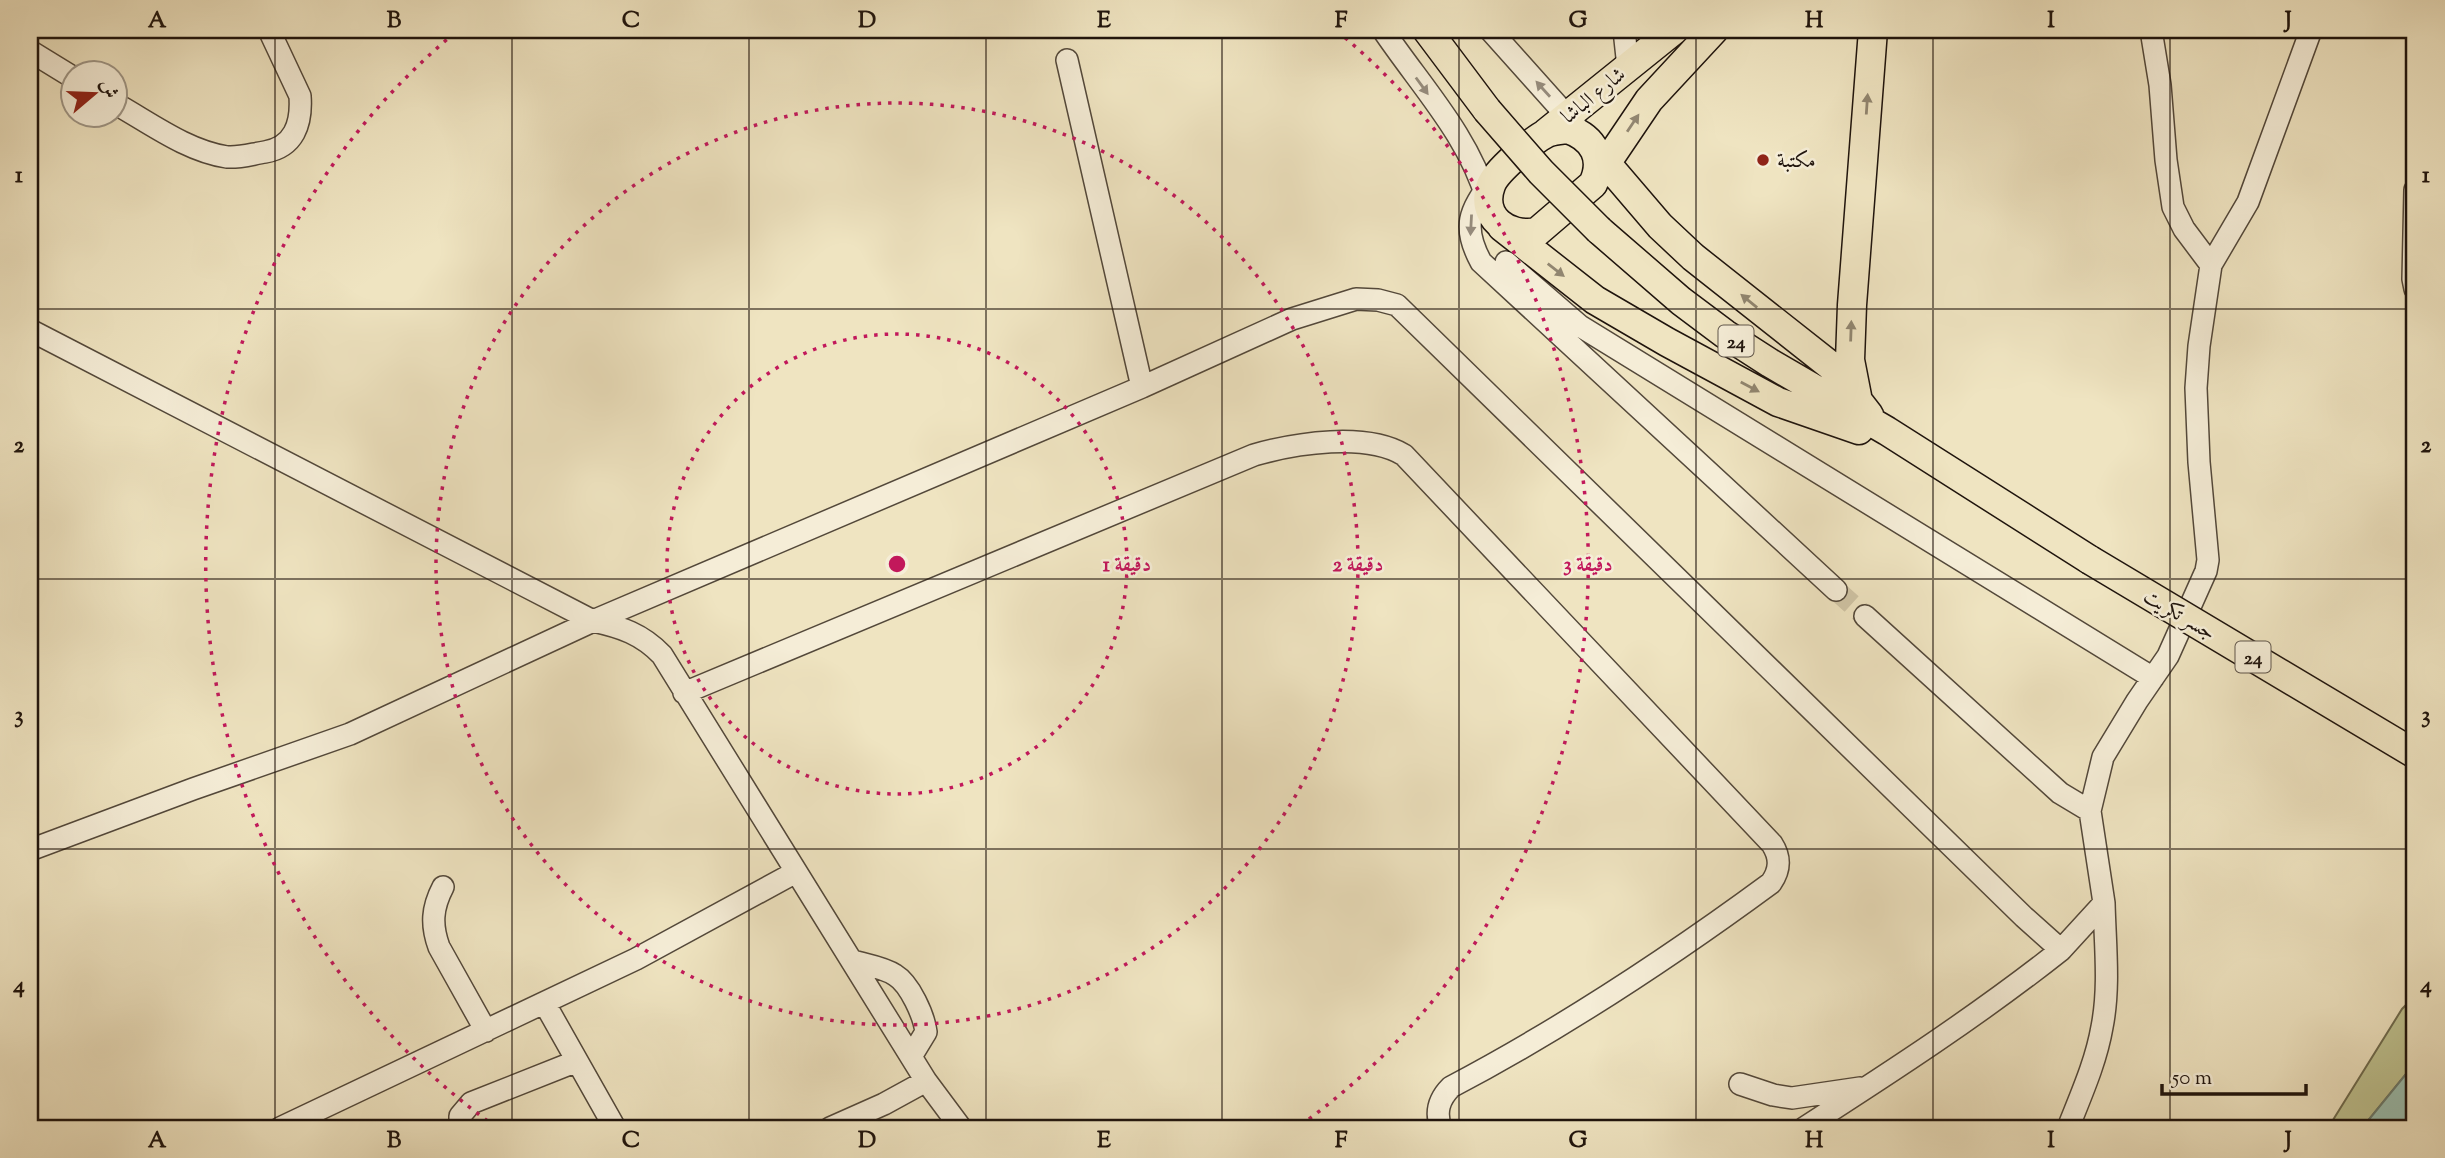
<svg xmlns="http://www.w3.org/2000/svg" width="2445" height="1158" font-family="'Sorts Mill Goudy',Amiri,serif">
	<rect width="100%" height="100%" fill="#efe4c1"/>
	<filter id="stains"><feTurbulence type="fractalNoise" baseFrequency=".00286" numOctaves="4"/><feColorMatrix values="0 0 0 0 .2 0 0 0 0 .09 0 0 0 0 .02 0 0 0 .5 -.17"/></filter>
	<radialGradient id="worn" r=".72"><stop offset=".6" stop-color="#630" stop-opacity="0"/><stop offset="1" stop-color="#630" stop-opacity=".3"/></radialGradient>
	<path fill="#bec290" stroke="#6e6b4e" stroke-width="2" d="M2415 996V1063L2362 1128H2328L2402 1009Z"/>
	<path fill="#9abfb0" stroke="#697b6f" stroke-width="2" d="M2415 1063V1128H2362Z"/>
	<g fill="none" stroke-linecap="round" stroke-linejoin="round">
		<path stroke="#d0c5a6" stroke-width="21" stroke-dasharray="21 10" stroke-linecap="butt" d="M1836 590 1865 616"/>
		<g stroke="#53483a" stroke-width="24">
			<path id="minor" d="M1383 30C1420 85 1469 136 1487 200
				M1490 30 1575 125
				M1624 30 1628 67
				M2151 30 2160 85 2166 160 2173 207 2184 229 2211 265
				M30 51 74 78
				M1067 60 1142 387
				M116 104C150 123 187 151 227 157 240 158 252 154 265 152 294 147 302 124 300 96L269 30
				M1492 181C1469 211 1462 227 1481 262L1836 590
				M2415 190 2413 279 2415 289
				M1506 262 1580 326 2153 678
				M30 330 593 621 1142 387 1292 319 1356 299 1378 300 1397 305 2024 917 2061 950 2104 903 2090 811 2103 757 2137 701 2168 656 2206 571 2208 560 2199 462 2196 388 2199 346 2211 265 2248 202 2311 30
				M1865 616 2060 793 2090 811
				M684 693 1254 455C1296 443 1366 432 1404 455L1772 844C1781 858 1780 870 1771 883 1669 958 1563 1028 1451 1087 1439 1099 1435 1112 1441 1128
				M30 850 193 789 350 734 593 621C621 627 642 634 662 655L926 1081 961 1128
				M443 887C432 908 431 925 439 947L486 1031
				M853 961C866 965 883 967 895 975 910 984 924 1016 926 1032L912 1055
				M545 1004 615 1128
				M1740 1084 1773 1095 1792 1098 1860 1088
				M280 1128 636 959 796 872
				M460 1128V1116L471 1103 577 1061
				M830 1128 884 1104 926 1081
				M1804 1128C1891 1072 1979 1015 2061 950
				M2068 1128C2081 1095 2096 1062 2102 1027 2110 987 2105 944 2104 903"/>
		</g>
		<g stroke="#1f140d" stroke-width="31">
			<path id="major" d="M1427 30 1487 110
				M1568 129C1594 138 1605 159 1593 184L1537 232C1508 238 1479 217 1491 185 1496 171 1533 140 1547 133 1554 130 1560 130 1568 129Z
				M1546 133 1674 30
				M1595 150 1660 226 1693 257 1831 366 1869 415
				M1597 177 1649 100 1714 30
				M1502 227 1595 300 1667 342 1778 402 1859 430
				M1599 230 1681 301 1725 334 1770 363 1887 431 2090 560
				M1857 396 1850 360 1852 305 1873 30"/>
		</g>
		<use href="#minor" stroke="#f5edd7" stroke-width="21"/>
		<use href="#major" stroke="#efe4c1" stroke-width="28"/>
		<g stroke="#1f140d" stroke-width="31" stroke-linecap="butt">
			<path id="major-bridge" d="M1487 110 1541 172 1599 230
				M2090 560 2415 754"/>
		</g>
		<use href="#major-bridge" stroke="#efe4c1" stroke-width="28"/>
	</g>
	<defs><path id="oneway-solid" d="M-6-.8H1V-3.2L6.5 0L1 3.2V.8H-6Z" transform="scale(1.75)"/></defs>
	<g fill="#958b7c">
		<use href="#oneway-solid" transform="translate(1422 86) rotate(54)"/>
		<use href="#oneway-solid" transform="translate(1543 89) rotate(-132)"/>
		<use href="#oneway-solid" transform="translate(1471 225) rotate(93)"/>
	</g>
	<g fill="#918670">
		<use href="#oneway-solid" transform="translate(1867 104) rotate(-86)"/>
		<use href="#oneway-solid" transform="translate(1633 123) rotate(-56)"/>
		<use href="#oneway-solid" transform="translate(1556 270) rotate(38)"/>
		<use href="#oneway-solid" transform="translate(1749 301) rotate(-141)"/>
		<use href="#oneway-solid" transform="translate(1851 331) rotate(-88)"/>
		<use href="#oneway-solid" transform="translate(1750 387) rotate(28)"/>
	</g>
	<path fill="none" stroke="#1f140d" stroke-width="2" stroke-opacity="0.55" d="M275 30V1128M512 30V1128M749 30V1128M986 30V1128M1222 30V1128M1459 30V1128M1696 30V1128M1933 30V1128M2170 30V1128M30 309H2415M30 579H2415M30 849H2415"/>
	<g fill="none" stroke="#c2185b" stroke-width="3.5" stroke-dasharray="3.5 7">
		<circle cx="897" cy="564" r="230"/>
		<circle cx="897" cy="564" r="461"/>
		<path d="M496 1127A691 691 0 0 1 457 31M1337 31A691 691 0 0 1 1298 1127"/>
	</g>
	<circle fill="#8f2418" stroke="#f5edd7" stroke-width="2.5" cx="1763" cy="160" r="7"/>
	<g text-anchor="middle" stroke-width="5" stroke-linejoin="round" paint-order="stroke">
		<g fill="#f5edd7" stroke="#5f554a" stroke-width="2">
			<rect x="1718.5" y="325.5" width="35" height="31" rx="5"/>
			<rect x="2235.5" y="641.5" width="35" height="31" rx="5"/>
		</g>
		<g font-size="19" font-weight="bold" fill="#1f140d">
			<text x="1736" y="348">24</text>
			<text x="2253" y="664">24</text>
		</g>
		<g font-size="21" fill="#1f140d" stroke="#f5edd7">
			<text transform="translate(1593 95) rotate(-39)" y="7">شارع الباشا</text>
			<text transform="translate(2180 614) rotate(31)" y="7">جسر تكريت</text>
		</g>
		<g font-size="21" fill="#1f140d" stroke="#f5edd7" text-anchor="start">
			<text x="1777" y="167">مكتبة</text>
		</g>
	</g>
	<circle cx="897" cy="564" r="10" fill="#c2185b" stroke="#f5edd7" stroke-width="3.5"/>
	<g font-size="21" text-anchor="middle" font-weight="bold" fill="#c2185b" stroke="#f5edd7" stroke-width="5" stroke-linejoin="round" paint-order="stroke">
		<text x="1127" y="571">1 دقيقة</text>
		<text x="1358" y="571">2 دقيقة</text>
		<text x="1588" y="571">3 دقيقة</text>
	</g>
	<rect width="2445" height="1158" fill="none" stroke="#efe4c1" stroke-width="77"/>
	<g transform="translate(94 94) rotate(71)"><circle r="33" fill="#f5edd7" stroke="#9f9686" stroke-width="2"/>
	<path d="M0-5L12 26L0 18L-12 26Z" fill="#8f2418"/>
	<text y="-10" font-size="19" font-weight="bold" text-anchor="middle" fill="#1f140d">ش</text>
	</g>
	<path d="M2162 1084v10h144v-10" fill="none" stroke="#1f140d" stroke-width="3.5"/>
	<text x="2172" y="1084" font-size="21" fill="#1f140d" stroke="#f5edd7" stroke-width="5" paint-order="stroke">50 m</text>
	<rect x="38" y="38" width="2368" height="1082" fill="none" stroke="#1f140d" stroke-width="2.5"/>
	<g font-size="23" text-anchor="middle" font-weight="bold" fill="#1f140d">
		<text x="157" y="27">A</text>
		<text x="394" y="27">B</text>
		<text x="631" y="27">C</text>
		<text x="867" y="27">D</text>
		<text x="1104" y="27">E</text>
		<text x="1341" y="27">F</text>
		<text x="1578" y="27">G</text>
		<text x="1814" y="27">H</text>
		<text x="2051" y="27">I</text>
		<text x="2288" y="27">J</text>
		<text x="19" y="182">1</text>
		<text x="2426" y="182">1</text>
		<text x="19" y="452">2</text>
		<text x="2426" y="452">2</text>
		<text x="19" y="722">3</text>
		<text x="2426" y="722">3</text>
		<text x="19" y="992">4</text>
		<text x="2426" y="992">4</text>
		<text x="157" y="1147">A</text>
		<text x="394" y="1147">B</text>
		<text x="631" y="1147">C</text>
		<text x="867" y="1147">D</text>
		<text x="1104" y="1147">E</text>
		<text x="1341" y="1147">F</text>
		<text x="1578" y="1147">G</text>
		<text x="1814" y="1147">H</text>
		<text x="2051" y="1147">I</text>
		<text x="2288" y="1147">J</text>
	</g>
	<rect width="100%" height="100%" filter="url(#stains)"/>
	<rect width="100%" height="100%" fill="url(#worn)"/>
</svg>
